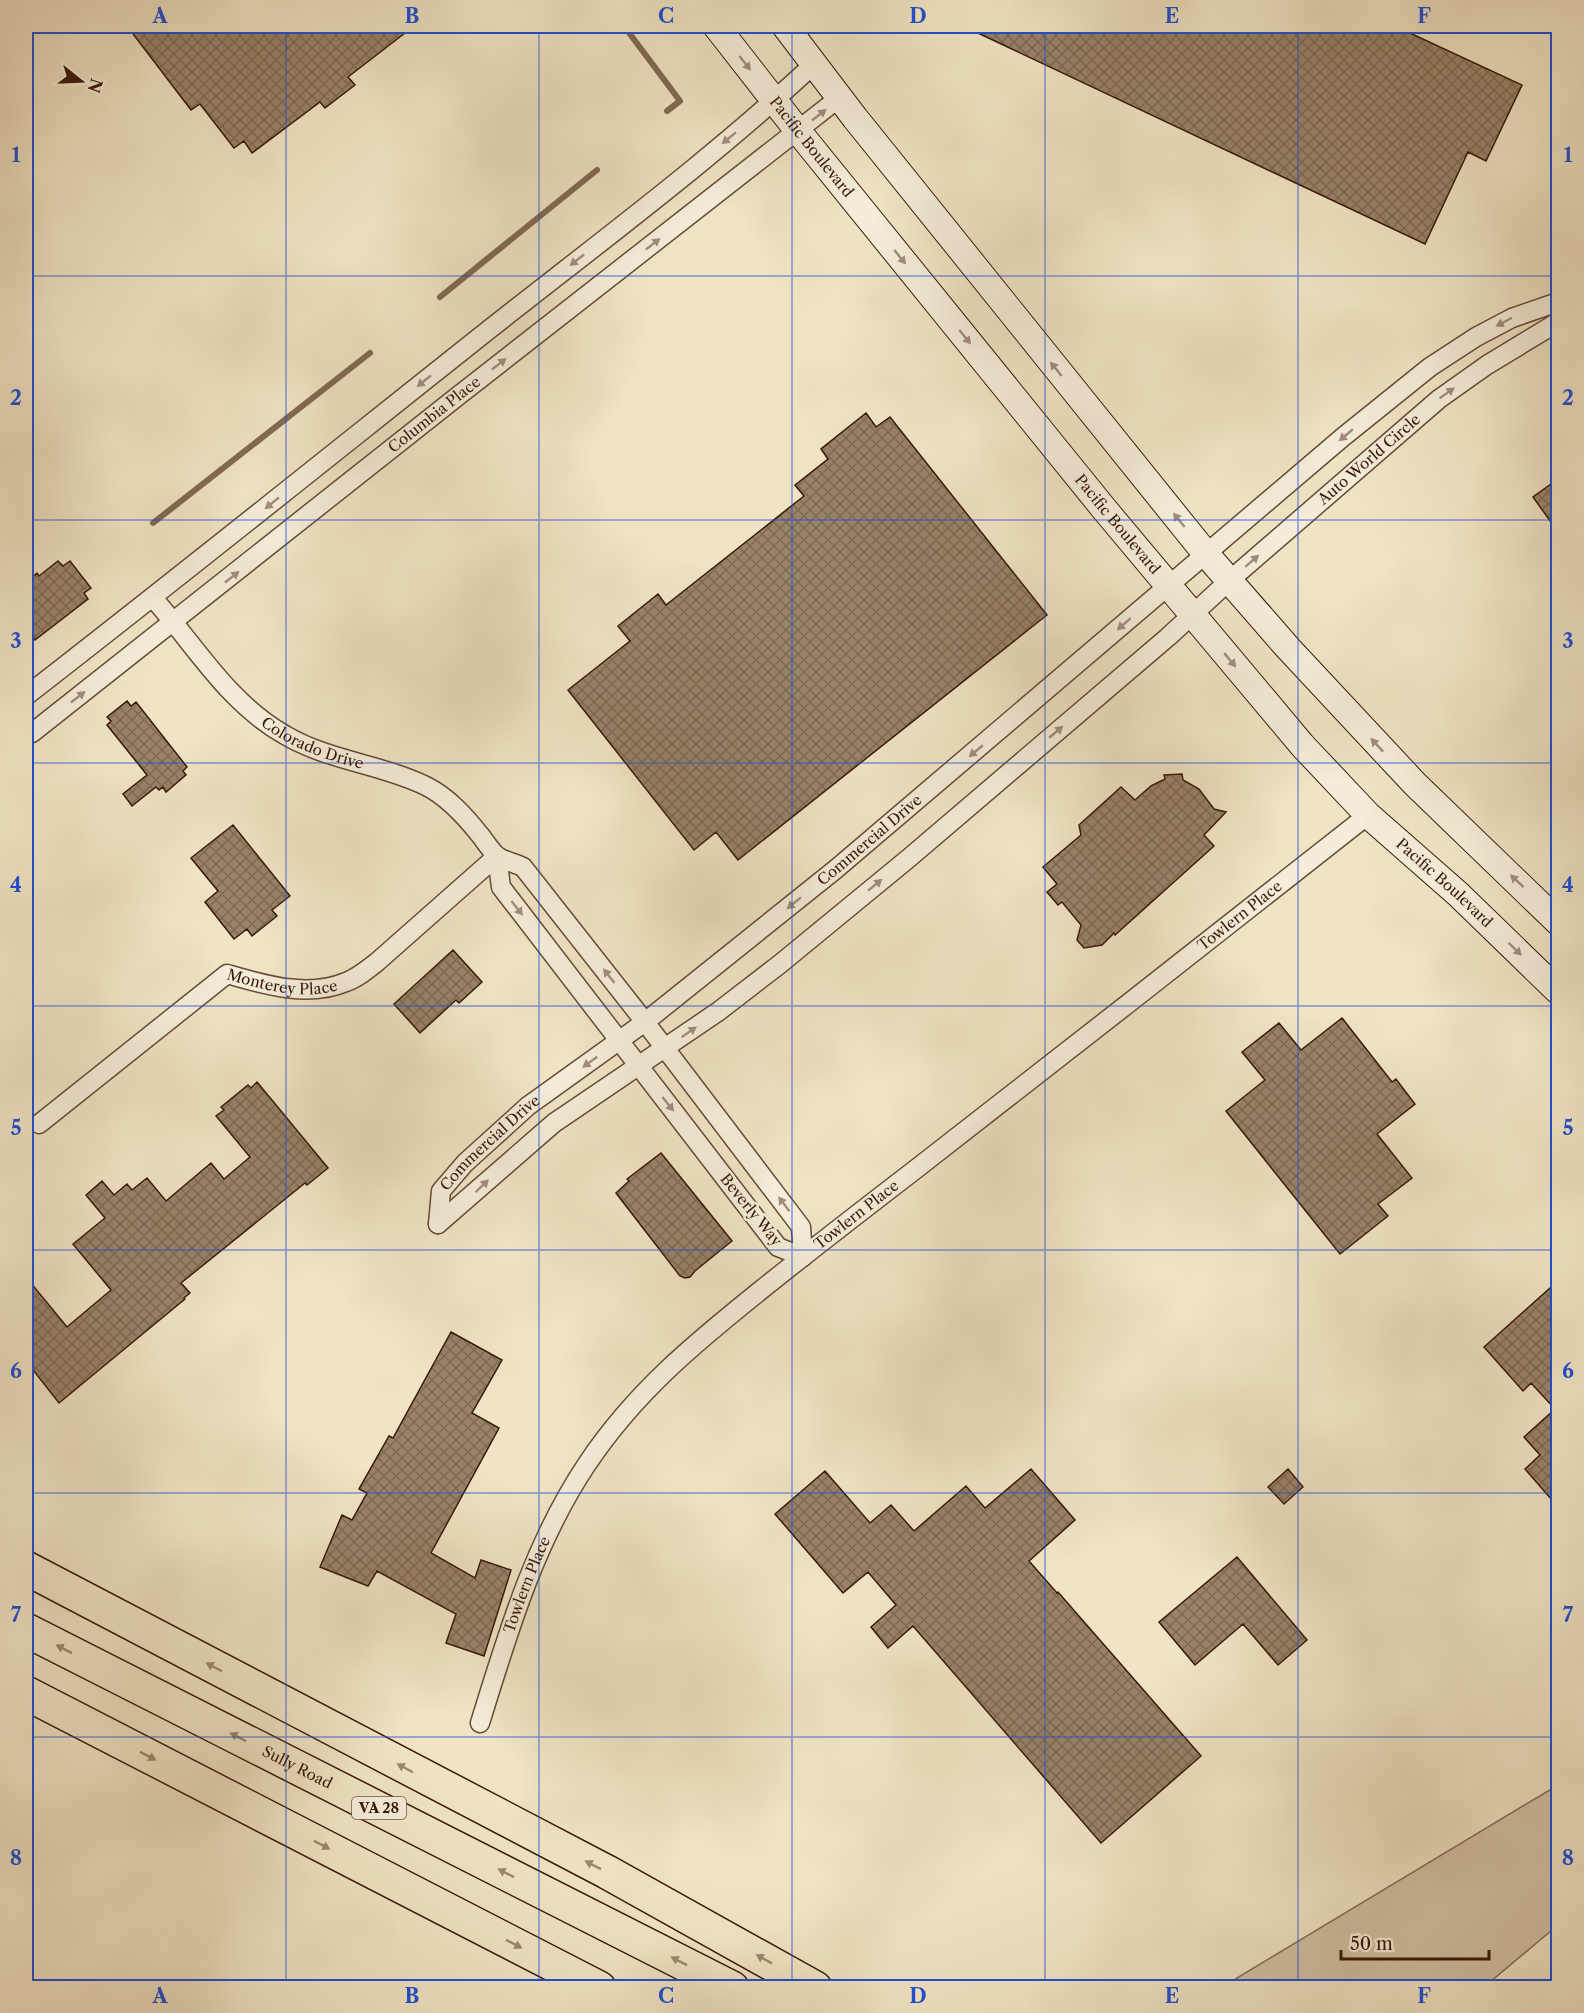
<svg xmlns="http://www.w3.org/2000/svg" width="1584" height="2013" font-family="'Libre Caslon Text',serif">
	<defs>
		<pattern id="building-cross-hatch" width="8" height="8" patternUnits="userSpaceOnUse" patternTransform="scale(1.5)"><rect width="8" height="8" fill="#98826a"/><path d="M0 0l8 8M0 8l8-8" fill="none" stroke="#7d6955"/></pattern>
	</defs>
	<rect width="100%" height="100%" fill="#f0e4c4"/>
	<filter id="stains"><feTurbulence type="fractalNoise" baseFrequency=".00333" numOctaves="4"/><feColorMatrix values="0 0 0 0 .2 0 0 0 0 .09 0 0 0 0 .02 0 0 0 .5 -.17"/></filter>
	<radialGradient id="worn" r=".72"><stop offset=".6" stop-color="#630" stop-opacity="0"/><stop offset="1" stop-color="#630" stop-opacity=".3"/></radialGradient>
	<path fill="#d1c1a4" stroke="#846c56" stroke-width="1.5" d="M1558 1785V1925L1484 1987H1222Z"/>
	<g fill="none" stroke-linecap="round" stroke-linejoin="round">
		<path stroke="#816953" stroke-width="6" d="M624 26 680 101 667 111
			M440 297 597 170
			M153 523 370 353"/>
	</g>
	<path fill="url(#building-cross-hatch)" stroke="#381809" stroke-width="1.5" d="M127 26H414L348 77 355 85 325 108 320 102 252 153 244 141 234 148 200 104 191 110Z
		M963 26H1395L1522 85 1486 161 1468 152 1425 244Z
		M866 413 876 427 890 417 1047 615 738 860 716 832 694 850 568 690 630 641 618 626 658 594 666 605 804 496 795 485 828 459 821 449Z
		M1558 479V532L1533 497Z
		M58 561 63 566 70 561 91 588 84 593 88 599 35 640 26 628V582L37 573 39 576Z
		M127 701 131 706 136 702 187 767 183 771 186 775 166 792 163 787 159 790 156 787 132 806 123 794 147 775 107 725 111 721 107 717Z
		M1182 774 1183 780 1199 789 1214 809 1226 812 1204 835 1214 846 1115 935 1114 933 1102 945 1084 948 1077 940 1081 925 1062 902 1058 905 1047 892 1057 884 1043 867 1081 835 1079 825 1121 787 1135 800 1151 786 1165 779 1164 775Z
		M233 825 290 896 272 910 277 916 252 936 247 929 234 939 205 902 218 891 191 858Z
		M453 950 482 982 459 1003 456 1000 420 1033 394 1004Z
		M1342 1018 1392 1082 1396 1079 1415 1104 1377 1134 1412 1178 1378 1204 1388 1216 1340 1254 1226 1111 1265 1080 1242 1052 1279 1023 1301 1050Z
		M257 1082 328 1168 307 1185 305 1183 181 1283 190 1293 184 1298 185 1299 59 1403 26 1361V1277L67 1327 111 1290 73 1244 105 1218 86 1195 102 1181 114 1195 127 1184 132 1190 147 1178 166 1201 211 1163 224 1179 250 1157 216 1116 224 1110 221 1107 248 1085 251 1088Z
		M661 1153 732 1241 695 1271 690 1277 685 1278 680 1276 616 1193 629 1181 627 1179Z
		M1558 1281V1507L1525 1469 1540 1455 1524 1437 1555 1409 1531 1383 1523 1391 1484 1347Z
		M451 1332 502 1360 472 1413 499 1428 431 1553 475 1578 481 1560 511 1570 484 1656 446 1643 456 1614 377 1571 368 1586 320 1567 342 1515 352 1520 367 1493 359 1489 389 1436 393 1438Z
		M1031 1469 1075 1520 1029 1561 1057 1593 1058 1592 1201 1756 1101 1843 913 1626 888 1648 871 1627 896 1605 868 1572 843 1593 775 1514 825 1471 870 1523 891 1505 914 1531 966 1486 985 1508Z
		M1288 1469 1303 1487 1284 1504 1268 1487Z
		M1237 1557 1307 1640 1278 1665 1243 1624 1195 1665 1159 1622Z"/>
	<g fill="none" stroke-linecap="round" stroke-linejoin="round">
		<g stroke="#664b38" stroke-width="21">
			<g id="street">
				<path id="s1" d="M153 598C195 645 228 703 285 735 329 761 381 764 426 786 448 797 465 816 480 835 485 841 491 851 497 856 504 861 515 863 523 867L645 1022 801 1227 803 1257 778 1247 501 887 497 856"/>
				<path d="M26 696C182 575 336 451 491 328 600 242 712 159 813 65"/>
				<path id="s2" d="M32 733 458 396 839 98"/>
				<path id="s3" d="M39 1124 227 974C265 985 308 998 346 982 357 978 367 970 377 962L497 856"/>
				<path id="s4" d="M438 1224 441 1191 465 1163 528 1106 645 1022 836 869 1343 437 1430 367 1476 337 1512 318 1558 302"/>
				<path id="s5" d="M438 1224 554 1123 719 1011 780 964 909 858 1168 637 1230 580 1439 399 1487 365 1558 322"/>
				<path id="s6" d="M480 1723C508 1633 534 1543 587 1464 635 1392 695 1343 761 1290 812 1249 864 1209 916 1169 1067 1052 1218 933 1368 815"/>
			</g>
		</g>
		<g stroke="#381809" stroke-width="28">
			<g id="secondary">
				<path id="s7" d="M716 26 798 131 1105 510 1302 745 1368 815 1458 894 1558 991"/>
				<path d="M785 26 855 118 1206 554 1288 648 1415 784 1558 922"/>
			</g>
		</g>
		<g stroke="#381809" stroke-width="36">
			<g id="highway">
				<path d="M26 1568 607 1872 815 1988"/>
				<path id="s8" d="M26 1630 732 1988"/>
				<path d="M26 1693 599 1988"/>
			</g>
		</g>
		<use href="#street" stroke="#f5edd9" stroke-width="18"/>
		<use href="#secondary" stroke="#f5edd9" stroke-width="26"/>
		<use href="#highway" stroke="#f0e4c4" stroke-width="33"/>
	</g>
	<defs><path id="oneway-solid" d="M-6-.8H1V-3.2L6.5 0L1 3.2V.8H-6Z" transform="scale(1.5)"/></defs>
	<g fill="#a08d7b">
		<use href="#oneway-solid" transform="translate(745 63) rotate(52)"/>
		<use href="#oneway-solid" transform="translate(819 115) rotate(-38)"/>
		<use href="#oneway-solid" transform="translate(729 138) rotate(141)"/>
		<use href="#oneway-solid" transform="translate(653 244) rotate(-38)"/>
		<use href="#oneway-solid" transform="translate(900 257) rotate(51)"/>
		<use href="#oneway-solid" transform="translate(577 260) rotate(142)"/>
		<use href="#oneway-solid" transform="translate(1504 322) rotate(152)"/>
		<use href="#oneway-solid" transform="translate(965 337) rotate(51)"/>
		<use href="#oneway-solid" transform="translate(499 364) rotate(-38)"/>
		<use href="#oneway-solid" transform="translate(1056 369) rotate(-129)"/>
		<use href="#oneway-solid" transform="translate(424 381) rotate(141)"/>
		<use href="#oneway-solid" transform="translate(1447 393) rotate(-35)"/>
		<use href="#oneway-solid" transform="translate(1346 435) rotate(140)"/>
		<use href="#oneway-solid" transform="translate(272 503) rotate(141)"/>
		<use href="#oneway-solid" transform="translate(1179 520) rotate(-129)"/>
		<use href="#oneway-solid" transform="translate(1252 561) rotate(-41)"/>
		<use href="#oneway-solid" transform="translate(232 577) rotate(-38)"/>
		<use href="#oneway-solid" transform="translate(1124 624) rotate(139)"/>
		<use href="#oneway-solid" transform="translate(1230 660) rotate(50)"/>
		<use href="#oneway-solid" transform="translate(78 697) rotate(-38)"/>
		<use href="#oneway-solid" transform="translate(1056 732) rotate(-40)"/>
		<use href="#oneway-solid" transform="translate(1377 745) rotate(-133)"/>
		<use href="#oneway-solid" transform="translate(976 751) rotate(140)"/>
		<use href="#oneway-solid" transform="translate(1517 881) rotate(-137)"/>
		<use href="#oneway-solid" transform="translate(875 885) rotate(-39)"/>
		<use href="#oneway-solid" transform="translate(794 903) rotate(141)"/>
		<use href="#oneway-solid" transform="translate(517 908) rotate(52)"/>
		<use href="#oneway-solid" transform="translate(1515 949) rotate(44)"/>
		<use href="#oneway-solid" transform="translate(609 976) rotate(-128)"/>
		<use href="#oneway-solid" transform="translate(689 1032) rotate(-35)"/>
		<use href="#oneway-solid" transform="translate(590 1062) rotate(144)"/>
		<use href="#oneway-solid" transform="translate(668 1104) rotate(52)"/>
		<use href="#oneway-solid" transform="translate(482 1186) rotate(-44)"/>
		<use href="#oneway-solid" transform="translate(784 1204) rotate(-127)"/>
	</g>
	<g fill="#9d8870">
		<use href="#oneway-solid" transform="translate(64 1649) rotate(-153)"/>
		<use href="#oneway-solid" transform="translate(214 1667) rotate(-152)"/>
		<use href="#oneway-solid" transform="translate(238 1737) rotate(-153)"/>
		<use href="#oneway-solid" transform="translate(148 1756) rotate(27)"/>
		<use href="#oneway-solid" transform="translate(405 1768) rotate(-152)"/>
		<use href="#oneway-solid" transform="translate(322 1845) rotate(27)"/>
		<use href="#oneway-solid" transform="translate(593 1865) rotate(-153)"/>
		<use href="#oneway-solid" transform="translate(506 1873) rotate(-153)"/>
		<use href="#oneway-solid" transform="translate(514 1944) rotate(27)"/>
		<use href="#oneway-solid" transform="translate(764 1959) rotate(-151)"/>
		<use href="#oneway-solid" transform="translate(679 1961) rotate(-153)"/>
	</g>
	<path fill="none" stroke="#1d4ed8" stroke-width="1.5" stroke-opacity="0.55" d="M286 26V1988M539 26V1988M792 26V1988M1045 26V1988M1298 26V1988M26 276H1558M26 520H1558M26 763H1558M26 1006H1558M26 1250H1558M26 1493H1558M26 1737H1558"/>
	<g text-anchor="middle" stroke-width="5" stroke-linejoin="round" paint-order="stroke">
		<rect fill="#f5edd9" stroke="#715847" stroke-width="1.5" x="352" y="1797" width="54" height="22" rx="4.5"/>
		<g font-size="14" font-weight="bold" fill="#381809">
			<text x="379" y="1813">VA 28</text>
		</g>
		<g font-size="15" fill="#381809" stroke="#f5edd9">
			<text dy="5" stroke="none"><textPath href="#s7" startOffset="154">Pacific Boulevard</textPath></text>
			<text dy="5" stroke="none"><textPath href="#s2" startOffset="513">Columbia Place</textPath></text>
			<text dy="5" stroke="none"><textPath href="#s5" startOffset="1206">Auto World Circle</textPath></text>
			<text dy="5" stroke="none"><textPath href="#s7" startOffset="640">Pacific Boulevard</textPath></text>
			<text dy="5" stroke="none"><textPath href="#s1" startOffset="220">Colorado Drive</textPath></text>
			<text dy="5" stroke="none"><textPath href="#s4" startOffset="588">Commercial Drive</textPath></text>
			<text dy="5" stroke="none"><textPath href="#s7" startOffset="1126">Pacific Boulevard</textPath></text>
			<text dy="5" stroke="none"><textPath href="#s6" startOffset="1136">Towlern Place</textPath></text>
			<text dy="5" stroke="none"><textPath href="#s3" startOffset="297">Monterey Place</textPath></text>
			<text dy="5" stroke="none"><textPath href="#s4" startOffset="102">Commercial Drive</textPath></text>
			<text transform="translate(751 1210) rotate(51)" y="5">Beverly Way</text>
			<text dy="5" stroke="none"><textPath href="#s6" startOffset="650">Towlern Place</textPath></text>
			<text dy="5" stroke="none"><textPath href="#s6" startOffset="146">Towlern Place</textPath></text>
			<text dy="5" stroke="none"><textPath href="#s8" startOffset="304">Sully Road</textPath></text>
		</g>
	</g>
	<rect width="1584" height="2013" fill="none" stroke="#f0e4c4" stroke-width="66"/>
	<g transform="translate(81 81) rotate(108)" stroke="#f5edd9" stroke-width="4.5" paint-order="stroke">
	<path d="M0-4.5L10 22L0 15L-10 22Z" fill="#381809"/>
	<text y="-9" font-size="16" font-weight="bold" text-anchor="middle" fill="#381809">N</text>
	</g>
	<path d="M1341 1950v9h148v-9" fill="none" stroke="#381809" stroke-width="3"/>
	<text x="1350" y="1950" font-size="18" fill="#381809" stroke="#f5edd9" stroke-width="4.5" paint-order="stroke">50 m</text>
	<rect x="33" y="33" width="1518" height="1947" fill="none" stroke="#1d4ed8" stroke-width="2"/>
	<g font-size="20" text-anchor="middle" font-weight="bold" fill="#1d4ed8">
		<text x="160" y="23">A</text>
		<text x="412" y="23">B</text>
		<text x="666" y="23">C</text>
		<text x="918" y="23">D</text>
		<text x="1172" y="23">E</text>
		<text x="1424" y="23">F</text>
		<text x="16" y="162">1</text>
		<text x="1568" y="162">1</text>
		<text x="16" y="405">2</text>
		<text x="1568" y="405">2</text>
		<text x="16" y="648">3</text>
		<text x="1568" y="648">3</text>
		<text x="16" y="892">4</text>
		<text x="1568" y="892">4</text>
		<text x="16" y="1135">5</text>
		<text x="1568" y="1135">5</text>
		<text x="16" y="1378">6</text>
		<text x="1568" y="1378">6</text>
		<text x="16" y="1622">7</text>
		<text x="1568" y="1622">7</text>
		<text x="16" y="1865">8</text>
		<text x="1568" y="1865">8</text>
		<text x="160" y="2003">A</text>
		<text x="412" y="2003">B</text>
		<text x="666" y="2003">C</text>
		<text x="918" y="2003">D</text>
		<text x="1172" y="2003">E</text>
		<text x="1424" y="2003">F</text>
	</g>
	<rect width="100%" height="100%" filter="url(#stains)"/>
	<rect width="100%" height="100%" fill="url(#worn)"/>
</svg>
